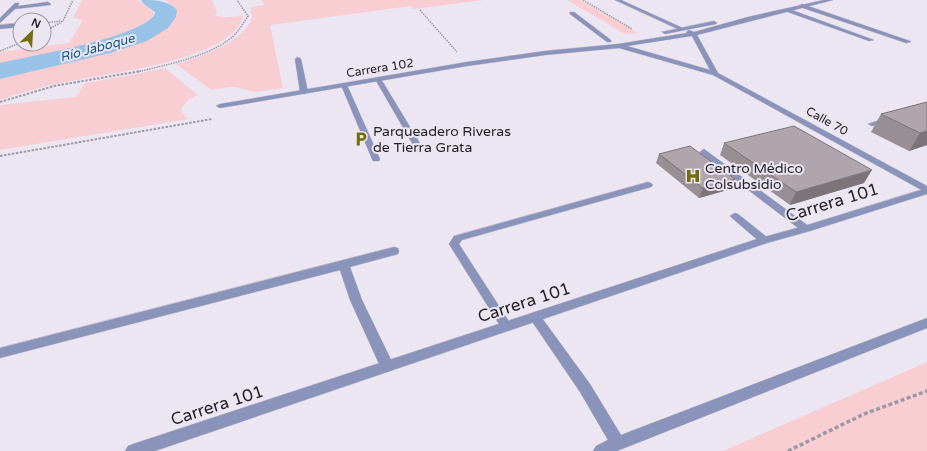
<svg xmlns="http://www.w3.org/2000/svg" width="927" height="451" font-family="'Varela Round',sans-serif">
	<rect width="100%" height="100%" fill="#ece6f3"/>
	<path fill="#f8ced2" d="M82 0H137L154 9 153 20C132 38 103 43 77 49 70 51 60 52 53 55 76 51 156 36 161 12L159 7 148 0C158 0 165 2 170 11 170 15 168 18 165 22 142 45 36 63 0 71V52L69 43 83 20 73 18Z
		M165 0H212L217 12 215 15C223 19 233 17 242 15L243 17C231 62 95 75 56 84 37 88 18 94 0 100V76L105 51 141 40 168 27 177 16 175 9Z
		M261 0H484L414 9 411 6 270 25 283 88 255 92 234 87 221 88 211 90 176 64C198 58 239 44 250 22 253 17 251 13 251 7L265 5Z
		M567 0H580L638 33 625 34Z
		M165 68 198 95 188 100 181 109 184 115 188 119 0 150V105L76 97 85 83 137 74Z
		M927 362V451H723Z"/>
	<g fill="none" stroke-linecap="round" stroke-linejoin="round">
		<path fill="#96c3e7" fill-rule="evenodd" d="M141 0C155 0 168 0 177 10L176 17 168 28 147 41 110 53 0 79V63C34 55 133 39 154 16L155 12 144 4Z"/>
		<g stroke="#c7c2ce" stroke-width="1">
			<path id="service" d="M615 0H621L685 29 680 30Z
				M802 4 910 41 911 42 906 43 800 7 799 6Z
				M785 9H789L874 40 869 41 785 11Z
				M570 12H574L611 40V42H607L570 14Z
				M298 57 301 59 308 92 304 94 300 92 295 59Z
				M376 78 381 79 424 150 423 152H417L416 150 375 79Z
				M344 83 347 85 380 159 379 161H373L372 159 341 85Z
				M704 149 810 227 811 229 810 231H802L701 154 700 152Z
				M735 213 738 214 768 238 769 240 768 242H760L732 218 730 216Z"/>
		</g>
		<g stroke="#c7c2ce" stroke-width="1">
			<path id="minor" d="M824 0H833L697 35 718 73 927 186V193L713 75 619 48 545 55 467 66 220 108 216 106 220 104 467 62 545 51 618 44 687 33 686 32 689 30 694 32 748 17ZM692 36 710 70 627 46Z
				M48 2 51 4 50 5 15 9 0 23V18L15 3H19L18 6Z
				M714 21 717 23 716 24 665 34 662 32Z
				M20 23V27L0 29V25Z
				M889 117 893 119 892 121 872 126 868 124Z
				M648 182 651 183 653 185 651 187 462 240 459 244 512 326 510 329 506 331 502 329 449 244 454 236Z
				M394 247 398 248 399 251 398 254 350 267 362 300 394 366 392 370 387 372 382 370 380 366 350 300 340 270 0 358V348Z
				M535 312 539 314 590 384 621 435 927 318V328L617 451H593L596 446 608 440 580 392 531 320 529 317 531 314Z"/>
		</g>
		<g stroke="#c7c2ce" stroke-width="1">
			<path id="tertiary" d="M927 188V194L810 231 767 243 155 451H125L128 446 133 444 760 238 804 226Z"/>
		</g>
		<path stroke="#9d99a3" stroke-width="1.5" stroke-dasharray="1.5 1" stroke-linecap="butt" d="M583 0 632 29
			M420 10 457 52
			M44 23 61 21
			M44 32 63 21 73 0
			M0 51 20 43
			M137 72C165 65 218 55 237 32 241 27 245 21 248 16L237 0"/>
		<path stroke="#9d99a3" stroke-width="2" stroke-dasharray="2.5 1.5" stroke-linecap="butt" d="M0 102 54 86 141 71
			M0 156 212 119"/>
		<path stroke="#9d99a3" stroke-width="3.5" stroke-dasharray="4 2.5" stroke-linecap="butt" d="M788 451 864 414 927 391"/>
		<use href="#service" fill="#8a93ba" fill-rule="evenodd"/>
		<use href="#minor" fill="#8a93ba" fill-rule="evenodd"/>
		<use href="#tertiary" fill="#8a93ba" fill-rule="evenodd"/>
	</g>
	<path fill="#988e95" d="M927 102V145L909 151 871 132 881 114Z
		M724 143 864 183 790 205 720 155Z
		M659 154 735 179 731 189 699 198 656 163Z"/>
	<path fill="#7c7479" d="M927 131V145L909 151 920 133Z
		M872 170 864 183 790 205 796 192Z
		M735 179 731 189 699 198 703 188Z"/>
	<path fill="#b1a5ad" stroke="#7c7479" d="M927 102V131L920 133 881 114Z
		M794 126 872 170 796 192 724 143Z
		M690 146 735 179 703 188 659 154Z"/>
	<defs>
		<g id="parking-bare" transform="scale(1.2)"><path d="M-3.5-5.5H1a3.5 3.5 0 0 1 0 7H-1V5.5H-3.5ZM-1-3.4V-.6H.8a1.4 1.4 0 0 0 0-2.8Z" fill="#726d0a" stroke="#ece6f3" stroke-width="2.5" paint-order="stroke"/></g>
		<g id="hospital-bare" transform="scale(1.2)"><path d="M-5-5h3v3.5h4V-5h3V5h-3V1.5h-4V5h-3Z" fill="#726d0a" stroke="#ece6f3" stroke-width="2.5" paint-order="stroke"/></g>
	</defs>
	<g fill-rule="evenodd">
		<use href="#parking-bare" x="361" y="139"/>
		<use href="#hospital-bare" x="693" y="176"/>
	</g>
	<g text-anchor="middle" stroke-width="4" stroke-linejoin="round" paint-order="stroke">
		<g font-size="12" fill="#211f23" stroke="#ece6f3">
			<text transform="translate(380 68) rotate(-9)" y="4">Carrera 102</text>
			<text transform="translate(827 121) rotate(29)" y="4">Calle 70</text>
		</g>
		<g font-size="13" font-style="italic" fill="#115a87" stroke="#ece6f3">
			<text transform="translate(97 47) rotate(-15)" y="5">Río Jaboque</text>
		</g>
		<g font-size="14" fill="#211f23" stroke="#ece6f3" text-anchor="start">
			<text x="373" y="136">Parqueadero Riveras<tspan x="373" dy="16">de Tierra Grata</tspan></text>
			<text x="705" y="173">Centro Médico<tspan x="705" dy="16">Colsubsidio</tspan></text>
		</g>
		<g font-size="17" fill="#211f23" stroke="#ece6f3">
			<text transform="translate(832 202) rotate(-17)" y="6">Carrera 101</text>
			<text transform="translate(524 302) rotate(-18)" y="6">Carrera 101</text>
			<text transform="translate(217 405) rotate(-18)" y="6">Carrera 101</text>
		</g>
	</g>
	<g transform="translate(32 32) rotate(25)"><circle r="19" fill="#ece6f3" stroke="#9b96a0"/>
	<path d="M0-3L7 15L0 10L-7 15Z" fill="#726d0a"/>
	<text y="-6" font-size="11" font-weight="bold" text-anchor="middle" fill="#211f23">N</text>
	</g>
</svg>
